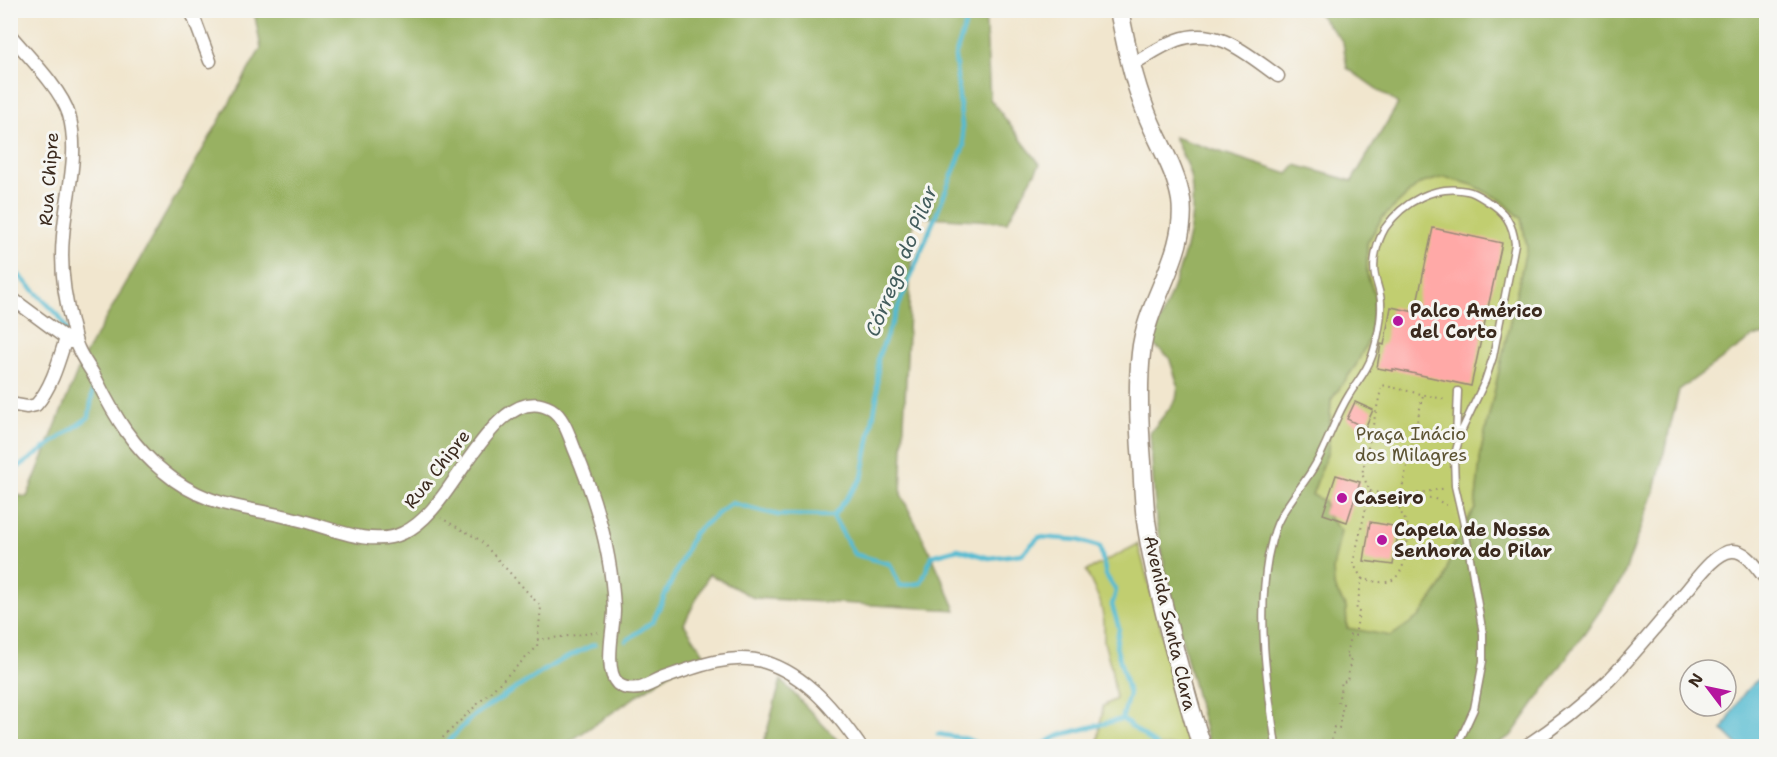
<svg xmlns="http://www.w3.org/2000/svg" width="1777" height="757" font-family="'Shantell Sans',sans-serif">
	<rect width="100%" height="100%" fill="#f6f6f2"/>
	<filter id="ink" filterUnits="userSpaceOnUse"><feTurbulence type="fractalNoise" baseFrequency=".0167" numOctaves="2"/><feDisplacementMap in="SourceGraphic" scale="12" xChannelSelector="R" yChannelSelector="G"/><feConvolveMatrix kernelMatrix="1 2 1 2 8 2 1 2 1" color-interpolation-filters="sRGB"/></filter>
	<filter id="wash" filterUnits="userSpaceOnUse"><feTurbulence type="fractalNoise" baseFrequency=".008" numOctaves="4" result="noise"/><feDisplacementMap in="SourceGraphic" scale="24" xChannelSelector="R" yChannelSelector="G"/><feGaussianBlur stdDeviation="1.35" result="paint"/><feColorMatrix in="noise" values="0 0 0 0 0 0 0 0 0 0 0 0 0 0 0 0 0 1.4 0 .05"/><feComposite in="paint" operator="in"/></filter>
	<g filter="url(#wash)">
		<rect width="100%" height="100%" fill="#f1e6ce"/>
		<path fill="#c1ce6f" stroke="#7e7c46" stroke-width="1.5" d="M1444 177 1473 185 1500 199 1521 218 1527 246 1481 451 1475 509 1453 544 1444 582 1420 616 1391 637 1347 629 1346 608 1334 587 1333 568 1340 531 1328 517 1324 501 1312 495 1328 451 1331 400 1356 365 1375 297 1367 274V243L1382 218 1419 184Z
			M1138 544 1160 624 1175 688 1192 746H1102L1098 742 1103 706 1116 699 1111 667 1104 642V621L1100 601 1086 571Z"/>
		<path fill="#98b162" stroke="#6a6e40" stroke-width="1.5" fill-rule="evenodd" d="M254 11H985L990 99 1040 164 1007 222 913 216 901 494 932 556 956 610 754 598 709 574 684 624 709 661 675 670 563 746H11L10 494 27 497 82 360 261 48Z
			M1316 11H1766V335L1753 337 1679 390 1655 490 1622 580 1511 736 1492 746H1209L1168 584 1156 521 1150 433 1176 400 1178 385 1169 357 1152 344C1170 290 1199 239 1191 180 1189 166 1180 151 1174 137L1288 174 1296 165 1352 181 1398 104 1347 68 1343 42ZM1444 177 1473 185 1500 199 1521 218 1527 246 1481 451 1475 509 1453 544 1444 582 1420 616 1391 636 1347 628 1346 608 1334 587 1333 568 1341 531 1328 517 1324 501 1312 495 1328 451 1331 400 1356 365 1369 339 1375 297 1367 274V243L1382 218 1419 184Z
			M781 680 843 746H763Z"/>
		<path fill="#54bbd1" stroke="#487278" stroke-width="1.5" d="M1761 678 1766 681V746H1739L1723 730C1733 711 1742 689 1761 678Z"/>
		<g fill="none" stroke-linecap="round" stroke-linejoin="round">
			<path stroke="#54bbd1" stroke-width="4.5" d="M10 266 59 316 69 335
				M10 473 89 417 94 382
				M833 516 862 478 877 397 878 357 964 146 955 57 970 10
				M626 641 653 621 694 533 731 503 778 515 833 516 854 554 890 564 900 586 921 583 932 556 958 549 989 558 1022 554 1039 537 1078 540 1100 547 1106 575 1116 591 1112 605 1119 628 1116 646 1129 694 1122 719
				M938 734 967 739 983 746
				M444 746 473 716 556 663 595 644
				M1040 746 1060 735 1122 719 1157 746"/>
		</g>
		<g id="blocks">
			<path fill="#ffa9a7" d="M1433 228 1502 243 1471 386 1393 369V371L1377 368 1381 344 1384 345 1391 307 1415 312Z
				M1355 402 1373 410 1365 428 1347 419Z
				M1336 475 1360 482 1347 522 1323 514Z
				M1370 522 1399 527 1393 565 1364 561Z"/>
		</g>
	</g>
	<g filter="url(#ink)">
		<use href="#blocks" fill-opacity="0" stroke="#968876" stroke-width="1.5"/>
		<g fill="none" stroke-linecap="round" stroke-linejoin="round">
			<g stroke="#968876" stroke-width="9">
				<path id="lane" d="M1456 438 1458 391
					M1276 746C1267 684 1257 620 1268 557 1271 544 1273 530 1280 518 1290 499 1305 483 1315 465 1328 443 1335 417 1349 395 1357 382 1367 371 1372 356 1377 342 1382 318 1381 303 1381 294 1377 285 1375 276 1372 261 1377 242 1385 228 1403 202 1435 184 1467 191 1474 192 1481 197 1487 201 1505 211 1513 224 1515 244L1493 357 1485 381 1461 432 1454 458 1455 486 1465 529 1483 634V661L1474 709 1457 746"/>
			</g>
			<g stroke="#968876" stroke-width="15">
				<path id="street" d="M191 10 210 61
					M10 35C28 56 62 90 69 115 80 154 66 196 63 236 60 267 64 296 72 326 74 333 75 342 78 348 83 360 92 370 97 381 115 417 133 447 164 472 178 484 194 493 210 499 237 509 265 511 292 518 324 525 371 549 403 533 425 523 442 498 455 479 474 453 511 386 551 409 563 416 569 435 574 448 596 499 612 553 614 610 614 628 603 670 618 684 624 689 632 689 640 688 647 686 654 682 661 679 692 668 731 652 765 662 807 675 836 712 860 746
					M1131 65C1146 57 1161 46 1177 40 1217 25 1247 54 1278 76
					M10 297 71 342
					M10 404 27 407 36 405C52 387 59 360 66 338
					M1526 746C1555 727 1584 704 1609 680 1637 651 1662 620 1688 589 1698 577 1716 552 1732 551 1747 550 1758 570 1766 579"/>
			</g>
			<g stroke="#968876" stroke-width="21">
				<path id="secondary" d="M1119 10C1126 45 1133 79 1146 112 1157 141 1176 169 1181 200 1188 254 1146 301 1141 353 1137 389 1139 426 1142 462 1143 482 1144 502 1146 521 1152 562 1162 602 1172 641 1182 677 1190 712 1202 746"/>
			</g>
			<path stroke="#968876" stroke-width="2" stroke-dasharray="1.5 4.5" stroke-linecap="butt" d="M1370 491 1399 497
				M1400 497 1423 395
				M1405 497 1433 498 1448 506
				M1362 579C1369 580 1378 583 1385 582 1407 580 1406 547 1409 530 1406 516 1396 513 1400 497L1446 488
				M537 640 600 632
				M434 746 537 647 541 607 480 540 441 518
				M1331 746 1334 727 1339 728 1343 704 1338 703 1342 681 1347 682 1351 658 1346 657 1350 635 1355 636 1359 612 1356 611 1362 579 1353 563 1370 491 1362 474 1382 385 1447 400"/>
			<use href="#lane" stroke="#fff" stroke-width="6"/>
			<use href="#street" stroke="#fff" stroke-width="12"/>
			<use href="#secondary" stroke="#fff" stroke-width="18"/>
		</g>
	</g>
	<g fill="#b5179e" stroke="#f6f6f2" stroke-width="2">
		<circle cx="1398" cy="321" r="6"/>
		<circle cx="1342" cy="498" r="6"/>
		<circle cx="1382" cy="540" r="6"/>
	</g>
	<g text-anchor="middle" stroke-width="6" stroke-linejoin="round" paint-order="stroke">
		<g font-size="18" fill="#3b2a1e" stroke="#f6f6f2">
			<text transform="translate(49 179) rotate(-86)" y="6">Rua Chipre</text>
			<text transform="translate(437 469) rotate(-52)" y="6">Rua Chipre</text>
			<text transform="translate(1170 623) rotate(77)" y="6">Avenida Santa Clara</text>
		</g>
		<g font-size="18" font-weight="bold" fill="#3b2a1e" stroke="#f6f6f2" text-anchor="start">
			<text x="1410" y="317">Palco Américo<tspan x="1410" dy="21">del Corto</tspan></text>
			<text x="1354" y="504">Caseiro</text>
			<text x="1394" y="536">Capela de Nossa<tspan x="1394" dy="21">Senhora do Pilar</tspan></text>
		</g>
		<g font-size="18" fill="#5c5332" stroke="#f6f6f2">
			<text x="1411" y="440">Praça Inácio<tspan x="1411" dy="21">dos Milagres</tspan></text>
		</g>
		<g font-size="20" font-style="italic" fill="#445d5d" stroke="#f6f6f2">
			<text transform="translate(901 261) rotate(-68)" y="7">Córrego do Pilar</text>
		</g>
	</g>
	<rect width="1777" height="757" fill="none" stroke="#f6f6f2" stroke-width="36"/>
	<g transform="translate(1708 688) rotate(302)"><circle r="28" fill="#f6f6f2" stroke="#aba49d" stroke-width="1.5"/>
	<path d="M0-4.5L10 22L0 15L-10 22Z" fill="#b5179e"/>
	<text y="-9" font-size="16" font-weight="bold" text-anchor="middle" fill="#3b2a1e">N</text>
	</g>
</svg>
